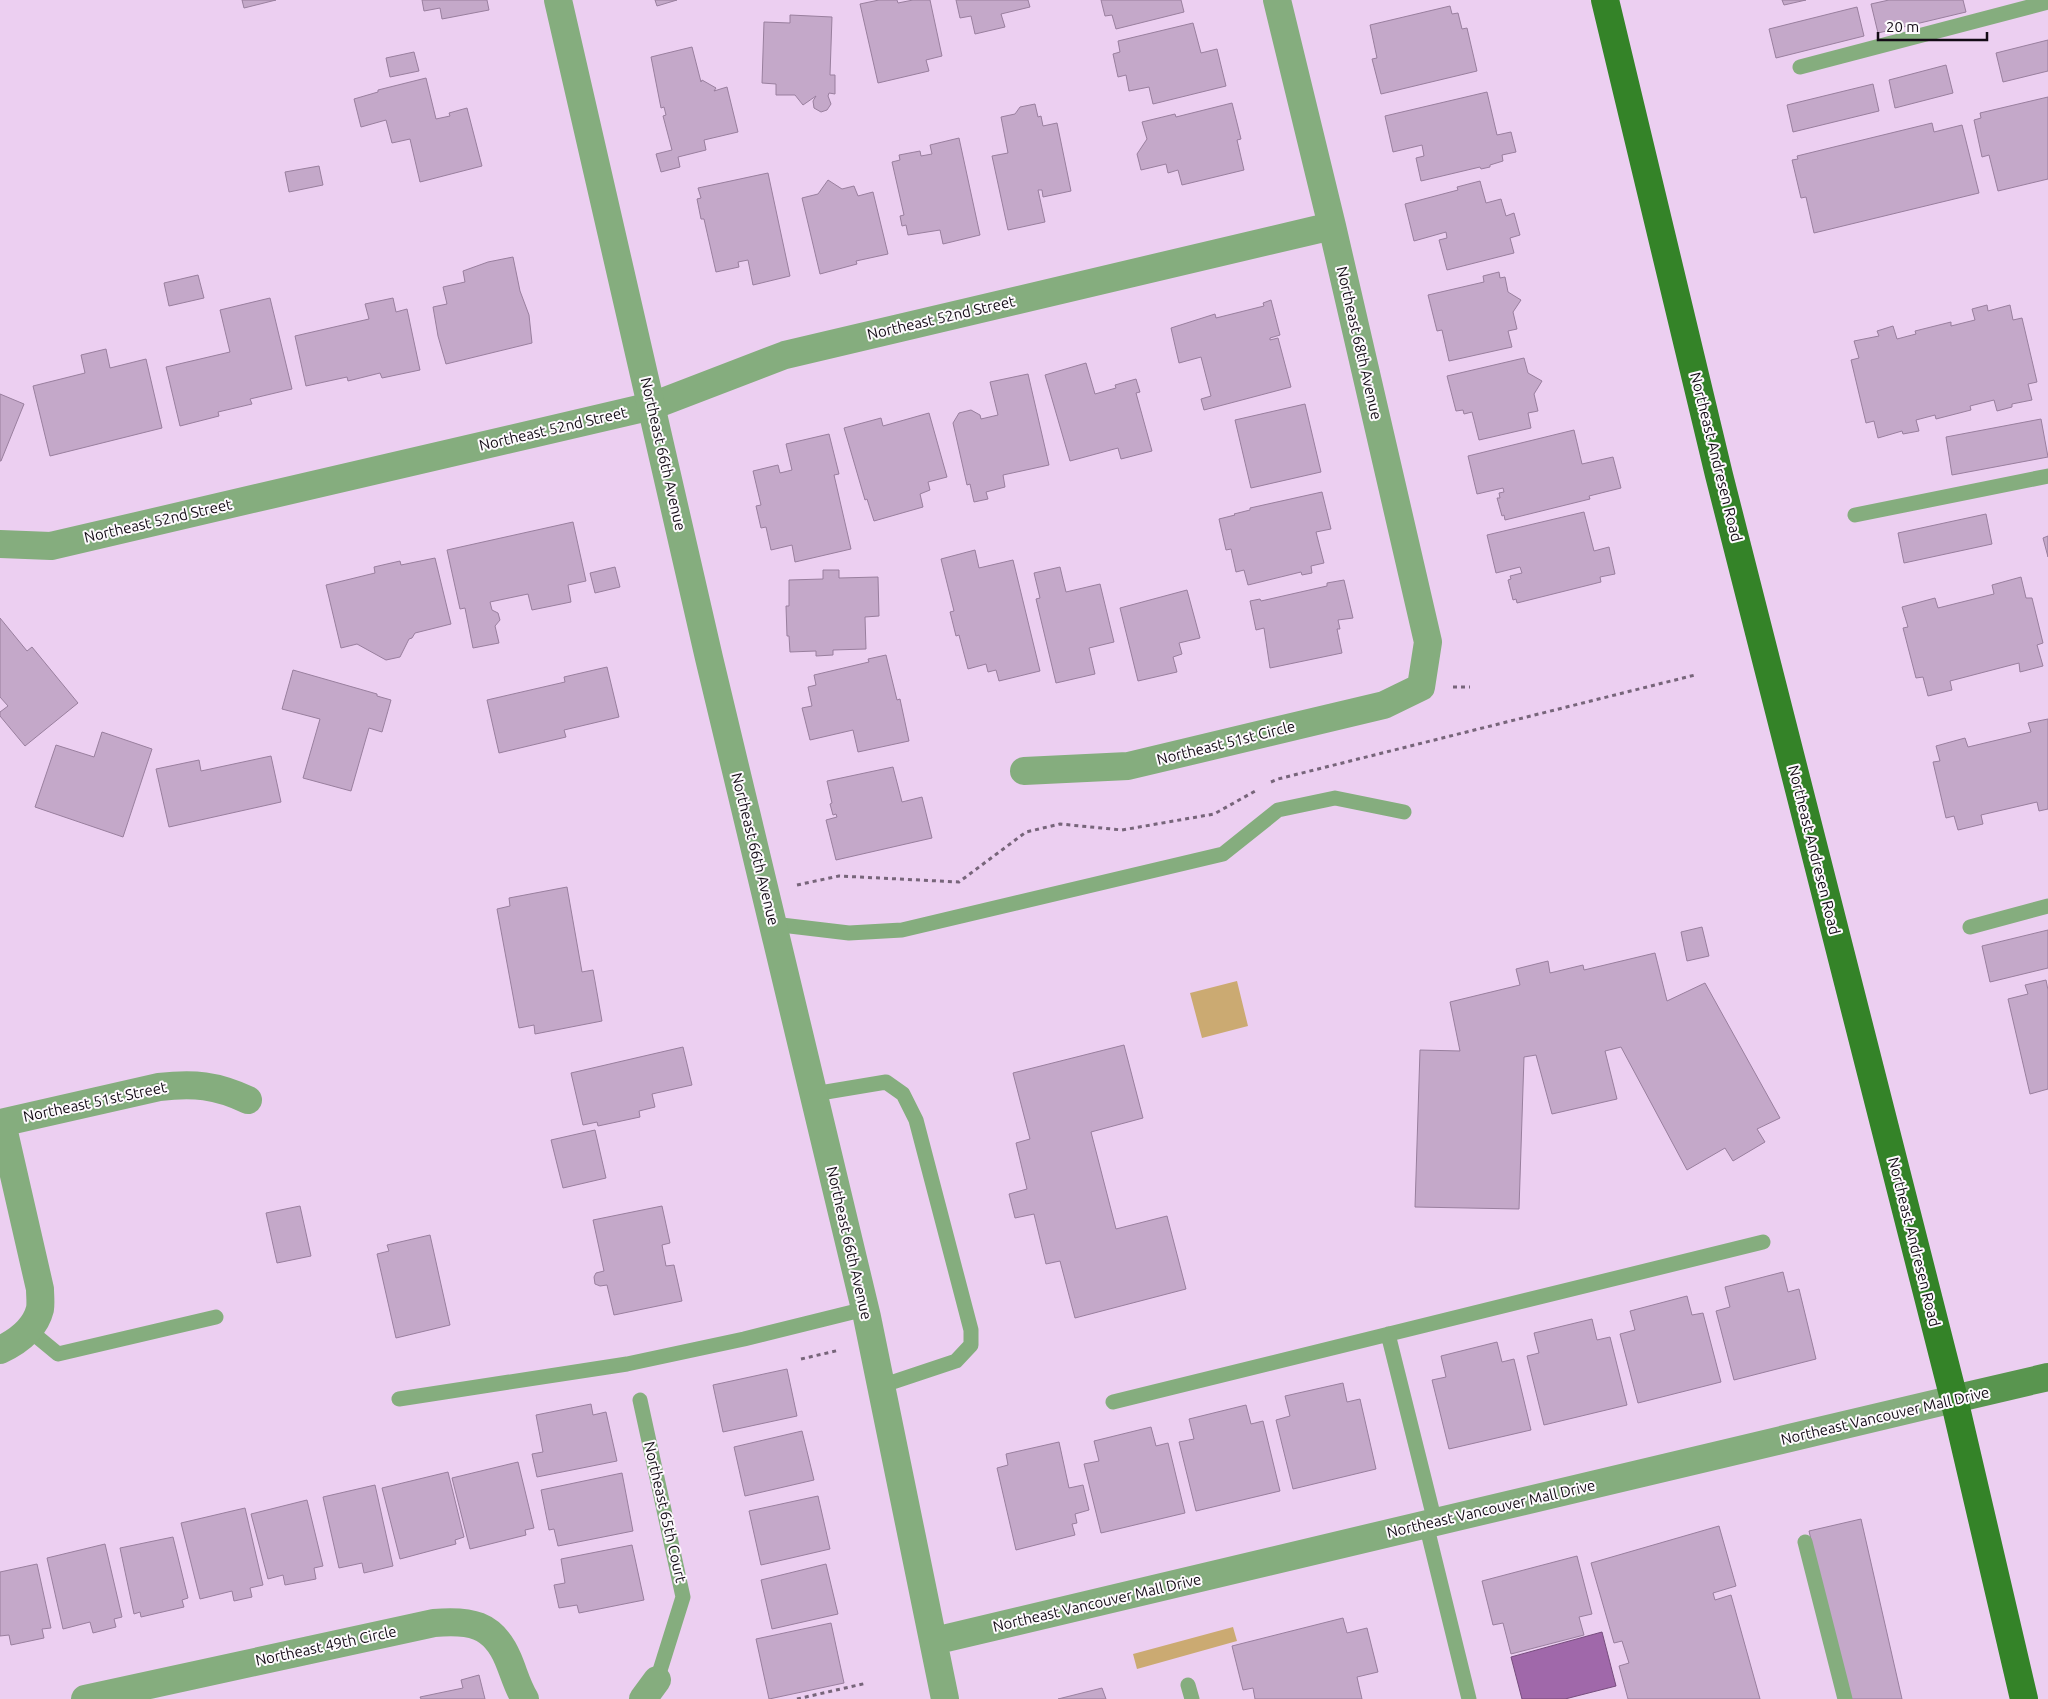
<svg xmlns="http://www.w3.org/2000/svg" width="2048" height="1699" font-family="Ubuntu,sans-serif">
	<rect width="100%" height="100%" fill="#eccff1"/>
	<path fill="#cbaa72" d="M1237 981 1248 1026 1202 1038 1190 993Z
		M1233 1627 1237 1641 1137 1669 1133 1654Z"/>
	<path fill="#a068aa" stroke="#764c7d" d="M1602 1632 1616 1686 1565 1699H1522L1511 1657Z"/>
	<path fill="#c4a8c9" stroke="#997f9e" d="M242 0H276L244 8Z
		M422 0H487L489 10 442 19 440 8 424 11Z
		M655 0H677L657 6Z
		M879 0H897L898 3 913 0H930L942 56 926 60 929 71 878 83 860 4Z
		M956 0H1028L1030 7 1001 14 1005 27 975 34 971 16 960 18Z
		M1101 0H1181L1184 12 1116 29 1112 15 1105 16Z
		M1782 0H1806L1784 5Z
		M1889 0H1963L1966 12 1878 33 1871 4Z
		M1450 6 1452 14 1458 13 1462 29 1467 28 1477 71 1381 94 1372 59 1377 58 1370 25Z
		M1857 7 1864 36 1776 58 1769 29Z
		M790 15 832 17 830 75H835V94L829 93 828 96 831 104 827 110 821 112 814 108 813 101 816 96 803 105 795 95H776V84L762 83 764 22 790 23Z
		M1193 23 1201 53 1217 49 1226 86 1153 104 1149 87 1129 91 1126 75 1118 77 1113 54 1120 52 1118 41Z
		M2048 40V71L2003 82 1996 53Z
		M692 47 701 82 702 80 716 88 714 91 727 87 738 132 704 140 706 150 678 157 680 167 661 172 656 154 672 150 663 116 666 115 664 107 661 108 651 57Z
		M414 52 419 71 390 77 386 58Z
		M1946 65 1953 93 1895 108 1889 80Z
		M426 78 436 119 450 116 449 113 467 108 482 166 420 182 410 139 392 143 386 120 361 127 354 99 378 92V90Z
		M1873 84 1879 111 1793 132 1787 105Z
		M1487 92 1497 135 1511 132 1516 152 1502 155 1503 161 1490 165V167L1481 169 1480 167 1421 181 1416 158 1424 156 1422 145 1393 152 1385 116Z
		M2048 97V179L1998 191 1989 155 1982 157 1974 120 1981 118 1980 113Z
		M1232 103 1241 139 1237 140 1244 170 1182 185 1178 170 1168 173 1166 164 1141 170 1137 154 1147 139 1142 122 1175 114 1176 117Z
		M1035 104 1038 117 1041 116 1043 126 1057 123 1071 191 1043 197 1042 190H1038L1045 222 1008 230 992 156 1008 153 1001 117 1015 114 1020 107Z
		M1932 123 1934 132 1962 125 1979 193 1814 233 1806 197 1801 198 1792 160 1798 159 1797 156Z
		M959 138 980 235 943 244 940 230 908 235 906 225 902 226 900 216 904 215 892 162 900 160 899 155 920 151 921 156 932 154 930 145Z
		M319 166 323 185 289 192 285 172Z
		M768 173 790 276 753 285 748 260 738 262 739 267 716 272 704 219H701L697 199 701 198 698 188Z
		M828 180 842 189 854 186 858 196 873 192 888 254 856 261 857 264 820 274 802 198 818 194Z
		M1480 181 1486 203 1501 199 1506 216 1514 213 1520 235 1510 238 1514 253 1447 270 1439 240 1447 238 1446 232 1414 241 1405 204 1458 190 1457 187Z
		M513 257 520 291 529 315 532 343 446 364 438 336 433 307 447 304 443 287 465 282 463 271 488 262Z
		M1499 272 1500 278 1505 277 1508 292 1521 300 1513 312 1517 329 1508 331 1512 347 1449 361 1442 330 1437 331 1428 295 1484 282 1483 276Z
		M198 275 204 298 169 306 164 283Z
		M270 298 292 389 250 399 252 404 218 412 219 416 180 426 166 367 230 352 220 310Z
		M393 298 396 312 407 309 420 370 382 378 380 373 348 381 347 377 306 386 295 336 369 319 365 304Z
		M1271 300 1280 335 1270 338V340L1278 338 1291 387 1204 410 1201 399 1211 396 1201 357 1179 363 1171 328 1215 314 1216 318 1264 306 1263 303Z
		M1987 305 1988 311 2010 305 2013 320 2022 318 2037 382 2028 384 2032 400 2012 404V407L1997 411 1994 400 1970 406 1971 410 1936 419 1935 415 1916 420 1919 431 1903 434 1902 431 1878 438 1874 421 1866 423 1851 360 1859 358 1854 341 1879 336 1877 331 1893 326 1897 339 1916 334 1915 331 1951 322V326L1975 320 1972 309Z
		M106 349 110 368 146 359 162 428 50 456 33 386 85 373 81 355Z
		M1524 358 1528 373 1542 381 1534 394 1538 411 1528 413 1531 428 1479 440 1472 412 1464 414 1463 410 1456 411 1447 376Z
		M1086 363 1095 394 1116 388 1115 385 1136 379 1140 392 1136 393 1152 451 1121 459 1118 448 1070 461 1045 375Z
		M1028 374 1049 465 1003 475 1005 487 986 492 988 499 974 502 970 484 967 485 953 423 959 413 971 410 980 415 981 419 998 415 990 382Z
		M0 394 24 404 1 461H0Z
		M1305 404 1321 472 1251 488 1235 420Z
		M929 413 947 477 928 482 930 490 920 494 923 507 874 521 867 499 865 500 844 428 881 418 883 426Z
		M2041 419 2048 457 1952 475 1946 437Z
		M1574 430 1582 464 1613 457 1621 488 1589 496 1590 499 1505 520 1504 515 1502 516 1497 498H1500L1499 493 1504 492 1503 488 1477 494 1468 456Z
		M829 434 839 474 834 475 851 549 795 562 792 545 771 550 766 527 761 528 756 506 761 505 753 471 778 465 780 473 792 470 786 444Z
		M1322 492 1331 529 1316 532 1324 563 1311 566 1312 573 1302 575 1301 572 1248 585 1244 570 1236 572 1231 549 1226 550 1219 519 1235 515 1234 514 1250 510V508Z
		M1584 512 1594 551 1609 547 1615 574 1600 577 1601 582 1517 603 1516 599 1513 600 1508 580 1511 579 1510 576 1522 573 1520 567 1496 573 1487 535Z
		M1986 514 1992 544 1904 563 1898 533Z
		M573 522 586 581 568 585 571 602 532 610 528 594 490 602 492 610 498 613 500 620 495 626 499 643 473 648 465 608 460 609 447 550Z
		M2048 536V557L2043 538Z
		M975 550 979 568 1013 560 1040 671 999 681 996 670 988 672 986 664 968 669 959 635 956 636 950 612 954 611 941 559Z
		M435 558 451 624 415 633 412 638 409 639 400 657 386 660 357 644 341 648 326 585 375 573 374 567 400 561 401 565Z
		M615 567 620 587 595 593 590 573Z
		M1060 567 1066 592 1100 584 1114 642 1089 648 1095 674 1056 683 1036 599 1040 598 1034 573Z
		M823 570H839V578L878 577 879 616 865 617 866 649 833 650V655L816 656V651L790 652 789 636H787L786 606H789V580L823 579Z
		M2021 577 2026 598H2032L2043 643 2037 645 2043 666 2020 672 2019 663 1950 681 1952 690 1928 696 1923 677 1916 678 1903 628 1908 627 1902 607 1935 598 1938 608 1994 594 1992 585Z
		M1344 580 1353 618 1338 620 1340 629H1337L1342 653 1270 668 1264 628 1256 630 1250 601 1260 599 1261 601 1327 586V583Z
		M1187 590 1200 638 1179 643 1182 654 1173 657 1177 672 1138 681 1120 608Z
		M0 618 27 651 32 647 78 703 25 746 0 716V712L8 706 0 697Z
		M886 655 897 700 900 699 909 741 858 752 853 730 810 740 802 708 812 706 808 687 816 685 814 675 869 662 868 659Z
		M607 667 619 717 564 730 566 737 499 753 487 700 565 682 564 677Z
		M293 670 377 694V696L391 700 382 732 369 728 351 791 303 778 320 719 282 709Z
		M2048 719V809L2039 811 2037 802 1981 815 1983 824 1958 830 1954 816 1946 818 1933 762 1940 761 1936 746 1965 738 1968 747 2031 732 2028 723Z
		M102 732 152 749 123 837 35 807 56 745 94 757Z
		M271 756 281 802 169 827 156 769 199 760 201 771Z
		M893 767 902 802 922 797 932 838 836 860 826 820 837 817 836 814 833 815 830 804 832 803 827 781Z
		M567 887 582 972 593 970 602 1021 535 1034 534 1025 519 1028 497 909 510 906 509 898Z
		M1702 927 1709 956 1687 961 1681 932Z
		M2048 930V968L1990 982 1982 946Z
		M1655 953 1667 1001 1705 983 1780 1118 1757 1129 1765 1142 1733 1161 1725 1148 1687 1170 1621 1047 1605 1051 1617 1099 1552 1114 1536 1055 1524 1057 1519 1209 1415 1207 1420 1050 1460 1051 1450 1002 1520 985 1516 969 1548 961 1550 973 1583 965 1584 970Z
		M2046 980 2048 990V1089L2030 1094 2008 999 2028 994 2025 985Z
		M1124 1045 1143 1118 1091 1132 1116 1229 1167 1216 1186 1289 1075 1318 1060 1261 1046 1264 1034 1214 1015 1218 1009 1194 1027 1189 1016 1143 1030 1139 1013 1073Z
		M683 1047 692 1085 652 1094 655 1107 639 1111 640 1117 598 1126 597 1122 583 1125 571 1073Z
		M595 1130 606 1178 563 1188 551 1140Z
		M300 1206 311 1256 277 1263 266 1213Z
		M662 1206 670 1243 662 1245 666 1266 674 1265 682 1301 614 1315 607 1285 600 1286 595 1284 594 1277 596 1273 604 1271 593 1220Z
		M430 1235 450 1325 396 1338 377 1254 389 1251 387 1245Z
		M1783 1272 1788 1292 1799 1289 1816 1359 1734 1380 1716 1311 1730 1307 1725 1287Z
		M1687 1296 1692 1315 1703 1313 1721 1382 1638 1403 1620 1334 1635 1330 1630 1311Z
		M1592 1319 1597 1340 1610 1337 1627 1405 1544 1425 1527 1356 1539 1353 1534 1333Z
		M1497 1342 1502 1362 1514 1359 1531 1430 1449 1449 1432 1380 1446 1377 1441 1356Z
		M787 1369 797 1416 723 1432 713 1385Z
		M1343 1383 1347 1402 1360 1399 1376 1469 1293 1489 1276 1420 1290 1416 1285 1396Z
		M591 1404 593 1415 606 1412 617 1461 537 1477 532 1454 543 1452 536 1415Z
		M1246 1405 1251 1424 1263 1421 1280 1491 1196 1511 1179 1442 1194 1439 1189 1419Z
		M1151 1427 1156 1446 1168 1443 1185 1513 1101 1533 1084 1464 1099 1461 1094 1441Z
		M802 1431 814 1480 745 1496 734 1447Z
		M1059 1442 1069 1488 1083 1485 1089 1510 1075 1514 1077 1523 1072 1524 1075 1535 1016 1550 997 1468 1008 1465 1006 1454Z
		M518 1462 534 1528 525 1530 526 1535 470 1549 452 1478Z
		M448 1472 464 1537 455 1540 456 1544 400 1559 382 1488Z
		M622 1473 633 1531 558 1546 554 1529 549 1530 541 1490Z
		M375 1485 393 1566 364 1573 362 1563 339 1568 323 1497Z
		M818 1496 830 1549 761 1565 749 1511Z
		M307 1500 323 1566 314 1568 316 1579 285 1585 283 1575 268 1579 251 1514Z
		M245 1508 263 1585 250 1588 252 1597 234 1601 232 1591 200 1599 181 1523Z
		M1861 1519 1902 1699H1848L1809 1531Z
		M1719 1526 1736 1586 1713 1593 1715 1600 1731 1595 1760 1699H1628L1619 1666 1629 1663 1622 1641 1614 1643 1591 1563Z
		M173 1537 188 1598 182 1600 184 1607 141 1617 140 1612 134 1614 120 1548Z
		M105 1544 122 1617 114 1619 116 1627 93 1633 90 1622 63 1629 47 1558Z
		M632 1545 644 1600 579 1613 577 1605 559 1608 554 1585 565 1583 561 1559Z
		M1577 1556 1592 1614 1579 1617 1584 1635 1511 1654 1503 1623 1493 1625 1482 1581Z
		M37 1564 51 1628 42 1629 44 1638 11 1645 9 1635 0 1636V1572Z
		M826 1564 838 1614 772 1629 761 1580Z
		M1343 1618 1347 1633 1367 1628 1378 1672 1357 1677 1362 1699H1255L1253 1688 1243 1690 1232 1646Z
		M831 1623 844 1683 769 1699 756 1639Z
		M479 1675 485 1699H421L420 1697 463 1688 461 1680Z
		M1102 1688 1106 1699H1058Z"/>
	<g fill="none" stroke-linecap="round" stroke-linejoin="round">
		<path stroke="#77657a" stroke-width="3" stroke-dasharray="4 4" stroke-linecap="butt" d="M1453 687H1470
			M1271 782 1278 779 1695 675
			M797 885 839 876 959 882 1026 832 1060 824 1122 830 1214 814 1257 790
			M801 1359 840 1350
			M797 1699 867 1683"/>
		<path stroke="#85ad7e" stroke-width="15" d="M1800 67 2048 2
			M1855 515 2048 476
			M773 924 849 933 902 930 1223 854 1278 810 1335 798 1404 812
			M1970 927 2048 906
			M814 1094 886 1082 903 1094 916 1120 971 1330V1345L956 1361 881 1386
			M29 1330 58 1354 216 1317
			M1388 1334 1435 1522
			M399 1399 627 1364 744 1339 865 1309
			M640 1400 683 1597 657 1680
			M1113 1402 1763 1242
			M1426 1524 1469 1699
			M1805 1542 1845 1699
			M1188 1685 1192 1699"/>
		<path stroke="#85ad7e" stroke-width="28" d="M0 544 51 546 652 406 785 355 1332 226
			M1024 771 1128 766 1384 705 1421 687 1428 642 1332 226 1277 0
			M0 1123 159 1087C194 1083 216 1085 248 1100
			M0 1350C17 1342 35 1329 40 1309 41 1303 40 1295 40 1289L2 1123
			M85 1699 434 1623C469 1620 493 1623 508 1659 514 1673 517 1686 525 1699
			M643 1699 657 1680"/>
		<path stroke="#85ad7e" stroke-width="28" d="M558 0 709 658 867 1317 945 1699
			M934 1641 1954 1399"/>
		<path stroke="#59954f" stroke-width="28" d="M1954 1399 2048 1377"/>
		<path stroke="#348328" stroke-width="28" d="M1605 0 1719 475 1954 1399 2024 1699"/>
	</g>
	<g text-anchor="middle" stroke-width="4" stroke-linejoin="round" paint-order="stroke">
		<g font-size="15" fill="#130a15" stroke="#fdfafd">
			<text transform="translate(941 318) rotate(-13)" y="5">Northeast 52nd Street</text>
			<text transform="translate(1359 343) rotate(77)" y="5">Northeast 68th Avenue</text>
			<text transform="translate(553 429) rotate(-13)" y="5">Northeast 52nd Street</text>
			<text transform="translate(663 454) rotate(77)" y="5">Northeast 66th Avenue</text>
			<text transform="translate(1716 457) rotate(76)" y="5">Northeast Andresen Road</text>
			<text transform="translate(158 521) rotate(-13)" y="5">Northeast 52nd Street</text>
			<text transform="translate(1226 743) rotate(-14)" y="5">Northeast 51st Circle</text>
			<text transform="translate(755 849) rotate(76)" y="5">Northeast 66th Avenue</text>
			<text transform="translate(1814 850) rotate(76)" y="5">Northeast Andresen Road</text>
			<text transform="translate(95 1102) rotate(-12)" y="5">Northeast 51st Street</text>
			<text transform="translate(1914 1242) rotate(76)" y="5">Northeast Andresen Road</text>
			<text transform="translate(849 1243) rotate(77)" y="5">Northeast 66th Avenue</text>
			<text transform="translate(1885 1416) rotate(-13)" y="5">Northeast Vancouver Mall Drive</text>
			<text transform="translate(1491 1509) rotate(-13)" y="5">Northeast Vancouver Mall Drive</text>
			<text transform="translate(665 1512) rotate(77)" y="5">Northeast 65th Court</text>
			<text transform="translate(1097 1603) rotate(-13)" y="5">Northeast Vancouver Mall Drive</text>
			<text transform="translate(326 1646) rotate(-12)" y="5">Northeast 49th Circle</text>
		</g>
	</g>
	<path d="M1878 32v8h109v-8" fill="none" stroke="#130a15" stroke-width="2.5"/>
	<text x="1886" y="32" font-size="15" fill="#130a15" stroke="#fdfafd" stroke-width="4" paint-order="stroke">20 m</text>
</svg>
